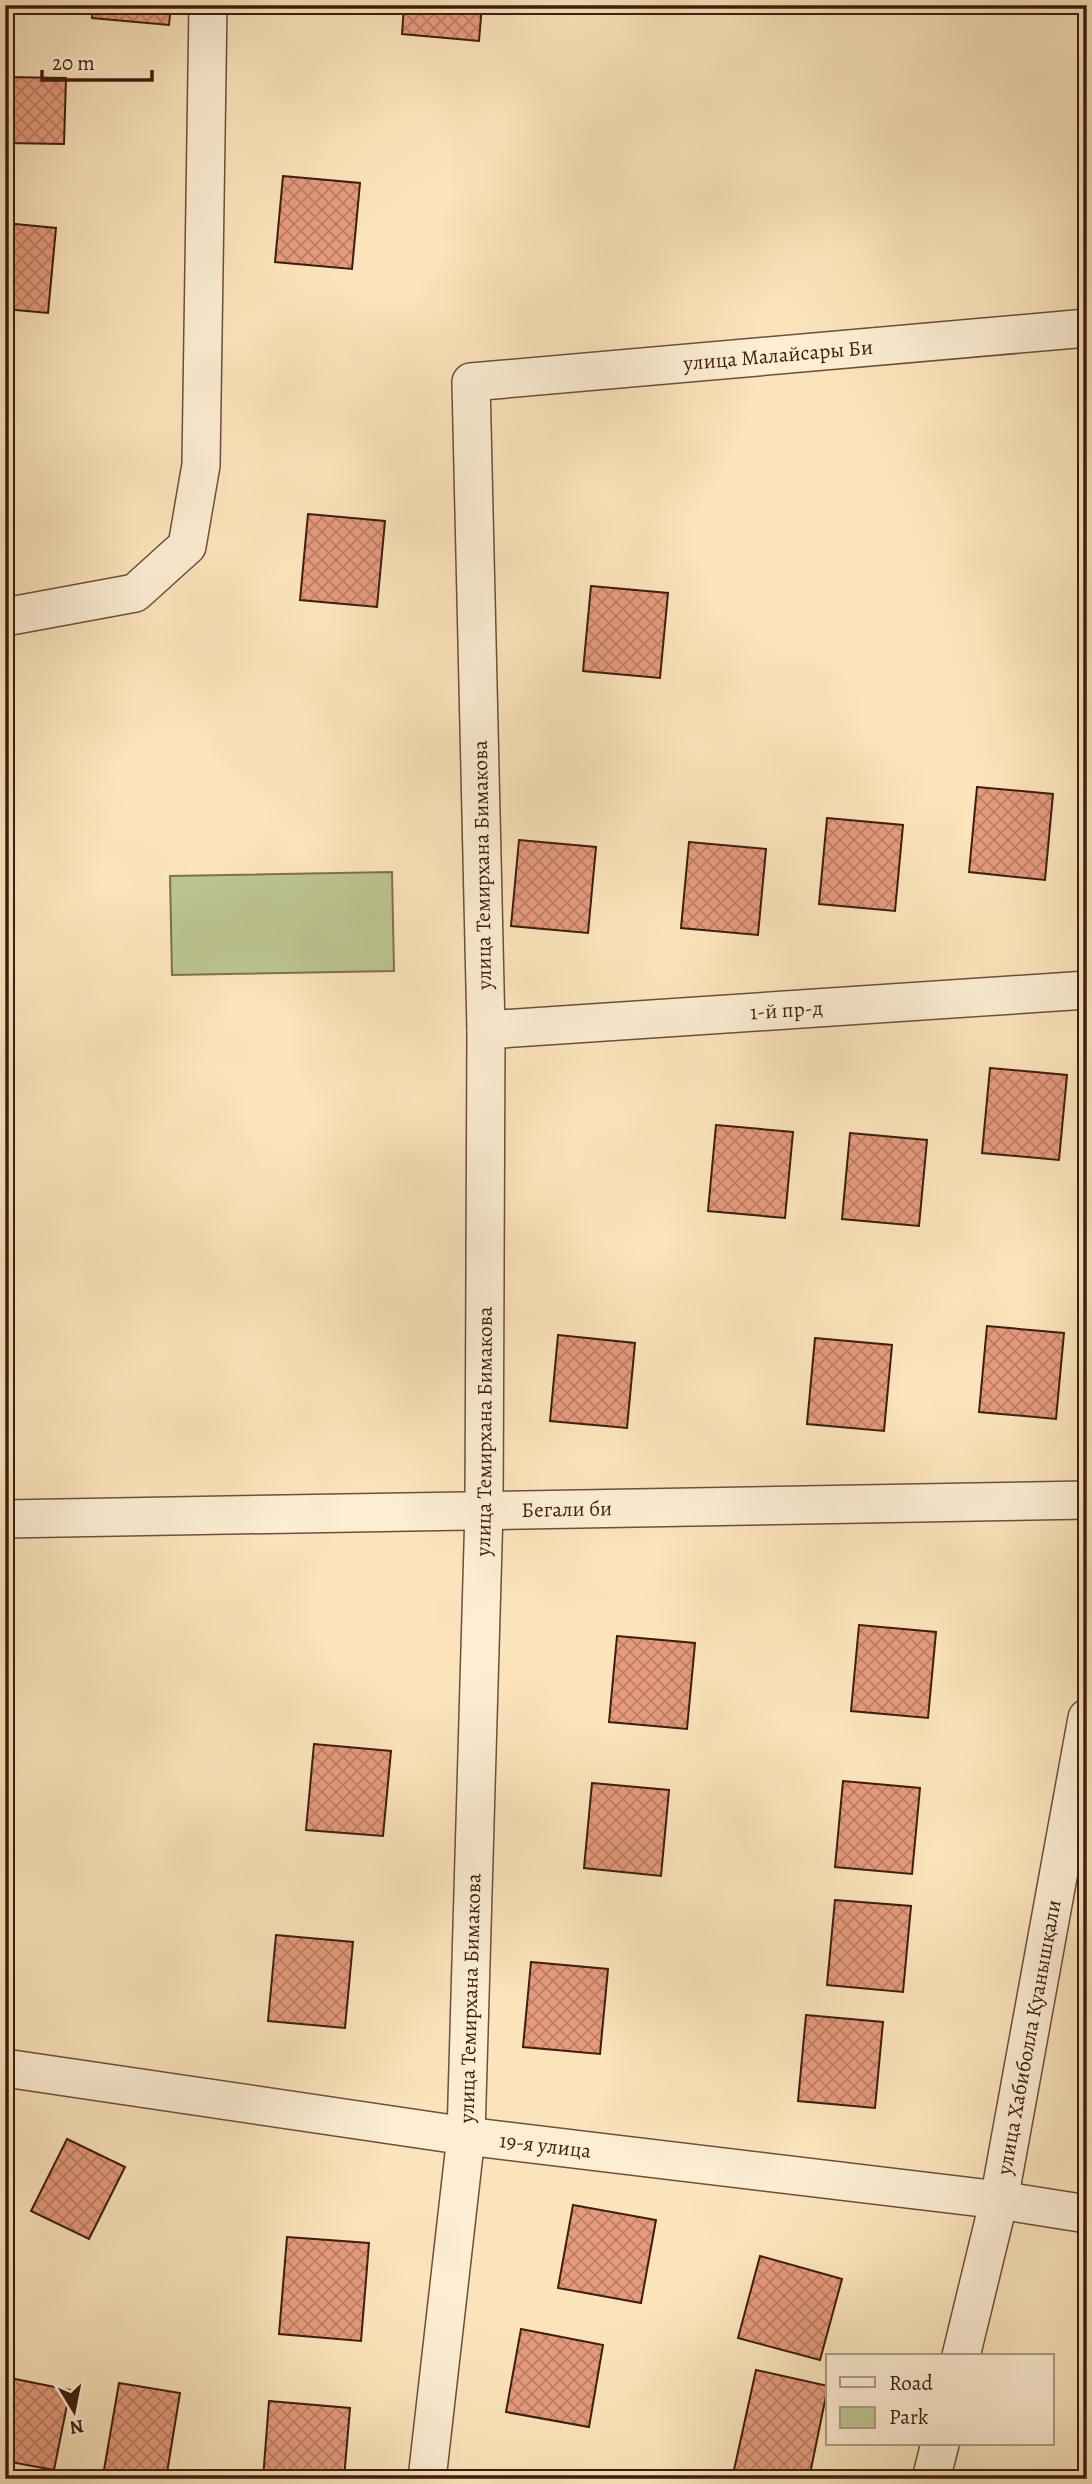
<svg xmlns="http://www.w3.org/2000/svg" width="1092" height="2484" font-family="Alegreya,serif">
	<defs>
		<pattern id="building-cross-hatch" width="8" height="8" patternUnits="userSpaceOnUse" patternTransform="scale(1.75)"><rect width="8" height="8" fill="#e69b7d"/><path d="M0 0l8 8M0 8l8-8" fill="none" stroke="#bc7e65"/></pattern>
	</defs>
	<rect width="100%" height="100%" fill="#fbe4bc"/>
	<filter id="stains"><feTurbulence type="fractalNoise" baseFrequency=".00286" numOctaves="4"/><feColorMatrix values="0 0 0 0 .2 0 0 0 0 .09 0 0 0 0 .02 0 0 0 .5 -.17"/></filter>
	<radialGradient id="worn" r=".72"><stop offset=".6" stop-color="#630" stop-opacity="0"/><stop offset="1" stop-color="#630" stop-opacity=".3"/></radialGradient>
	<path fill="#bcc592" stroke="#7d7150" stroke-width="2" d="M392 872 394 971 172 975 170 876Z"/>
	<path fill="url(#building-cross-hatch)" stroke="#3e1d0e" stroke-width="2" d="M93 5H171L169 25 92 18Z
		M404 5H482L479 41 402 34Z
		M592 5H670L669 14 592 7Z
		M5 77 66 78 64 144 5 143Z
		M283 176 360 183 352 269 275 262Z
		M5 223 56 228 48 313 5 309Z
		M308 514 385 521 377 607 300 600Z
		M591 586 668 593 660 678 583 671Z
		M977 787 1053 794 1045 880 969 872Z
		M827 818 903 825 895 911 819 904Z
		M519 840 596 847 588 933 511 926Z
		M689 842 766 849 758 935 681 928Z
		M990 1068 1067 1075 1059 1160 982 1153Z
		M716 1125 793 1132 785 1218 708 1211Z
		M850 1133 927 1140 919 1226 842 1219Z
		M987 1326 1064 1333 1056 1419 979 1412Z
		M558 1335 635 1343 627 1428 550 1421Z
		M815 1338 892 1345 884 1431 807 1424Z
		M859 1625 936 1632 928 1718 851 1711Z
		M617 1636 695 1643 687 1729 609 1722Z
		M314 1744 391 1751 383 1836 306 1830Z
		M843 1781 920 1788 912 1874 835 1867Z
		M592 1783 669 1790 661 1876 584 1868Z
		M835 1900 911 1906 903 1992 827 1985Z
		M276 1935 353 1942 345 2028 268 2021Z
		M531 1962 608 1969 600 2054 523 2047Z
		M806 2015 883 2022 875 2108 798 2101Z
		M1087 2069V2148H1079Z
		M67 2139 125 2167 89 2239 31 2211Z
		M573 2205 656 2220 641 2303 558 2288Z
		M287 2237 369 2243 361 2341 279 2334Z
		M760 2256 842 2279 820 2360 738 2338Z
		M521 2329 603 2345 589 2427 506 2412Z
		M756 2370 828 2386 809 2479H775L734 2470Z
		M5 2377 70 2390 54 2470 5 2461Z
		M119 2383 180 2393 166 2479 104 2470Z
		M269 2401 350 2408 344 2479H263Z
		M1083 2437H1087V2479H1080Z
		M494 2470 536 2479H492Z"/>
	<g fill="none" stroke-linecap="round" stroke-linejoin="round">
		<g stroke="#6d4f3a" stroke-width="40">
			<g id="minor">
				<path d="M5 617 135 593 187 546 201 465 208 5"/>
				<path id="s1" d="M486 1030 1087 990"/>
				<path id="s2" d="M5 1519 1087 1500"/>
				<path id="s3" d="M5 2068 466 2136 999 2200 1087 2214"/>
				<path id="s4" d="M961 2356 999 2200 1087 1718"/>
				<path id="s5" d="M427 2479 466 2136 484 1510 486 1030 471 382 1087 328"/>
				<path d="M931 2479 940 2444"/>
			</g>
		</g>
		<use href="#minor" stroke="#fcedd3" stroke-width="37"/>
	</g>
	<g text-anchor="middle" stroke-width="5" stroke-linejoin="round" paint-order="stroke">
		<g font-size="21" fill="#3e1d0e" stroke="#fcedd3">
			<text dy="7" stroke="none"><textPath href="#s5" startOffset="2408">улица Малайcары Би</textPath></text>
			<text transform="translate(482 865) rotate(-91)" y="7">улица Темирхана Бимакова</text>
			<text dy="7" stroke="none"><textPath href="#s1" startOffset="301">1-й пр-д</textPath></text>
			<text dy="7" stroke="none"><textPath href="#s5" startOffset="1050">улица Темирхана Бимакова</textPath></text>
			<text dy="7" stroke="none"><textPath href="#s2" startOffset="562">Бегали би</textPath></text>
			<text dy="7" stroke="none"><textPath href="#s5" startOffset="483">улица Темирхана Бимакова</textPath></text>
			<text dy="7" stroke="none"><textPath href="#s4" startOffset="326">улица Хабиболла Қуанышқали</textPath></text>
			<text dy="7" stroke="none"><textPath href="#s3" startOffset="546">19-я улица</textPath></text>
		</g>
	</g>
	<rect width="1092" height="2484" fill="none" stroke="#fbe4bc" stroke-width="28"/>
	<rect x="7" y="7" width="1078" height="2470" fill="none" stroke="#3e1d0e" stroke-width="3.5"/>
	<rect x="14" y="14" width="1064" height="2456" fill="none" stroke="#3e1d0e" stroke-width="2"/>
	<rect x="826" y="2354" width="228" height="91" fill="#fcedd3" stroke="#b09a84" stroke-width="2"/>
	<rect x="840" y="2377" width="35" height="10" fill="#fcedd3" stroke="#b09a84" stroke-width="2"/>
	<text x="889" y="2390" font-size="21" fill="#3e1d0e">Road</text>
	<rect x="840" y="2407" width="35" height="21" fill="#bcc592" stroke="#b09a84" stroke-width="2"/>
	<text x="889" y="2424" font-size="21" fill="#3e1d0e">Park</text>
	<g transform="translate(74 2411) rotate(170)" stroke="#fcedd3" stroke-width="5" paint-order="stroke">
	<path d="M0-5L12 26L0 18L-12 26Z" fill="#3e1d0e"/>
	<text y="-10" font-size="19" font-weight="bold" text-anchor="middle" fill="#3e1d0e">N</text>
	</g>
	<path d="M42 70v10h110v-10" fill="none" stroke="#3e1d0e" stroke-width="3.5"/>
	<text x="52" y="70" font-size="21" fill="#3e1d0e" stroke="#fcedd3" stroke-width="5" paint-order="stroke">20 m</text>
	<rect width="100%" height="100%" filter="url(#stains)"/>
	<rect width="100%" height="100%" fill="url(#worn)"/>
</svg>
